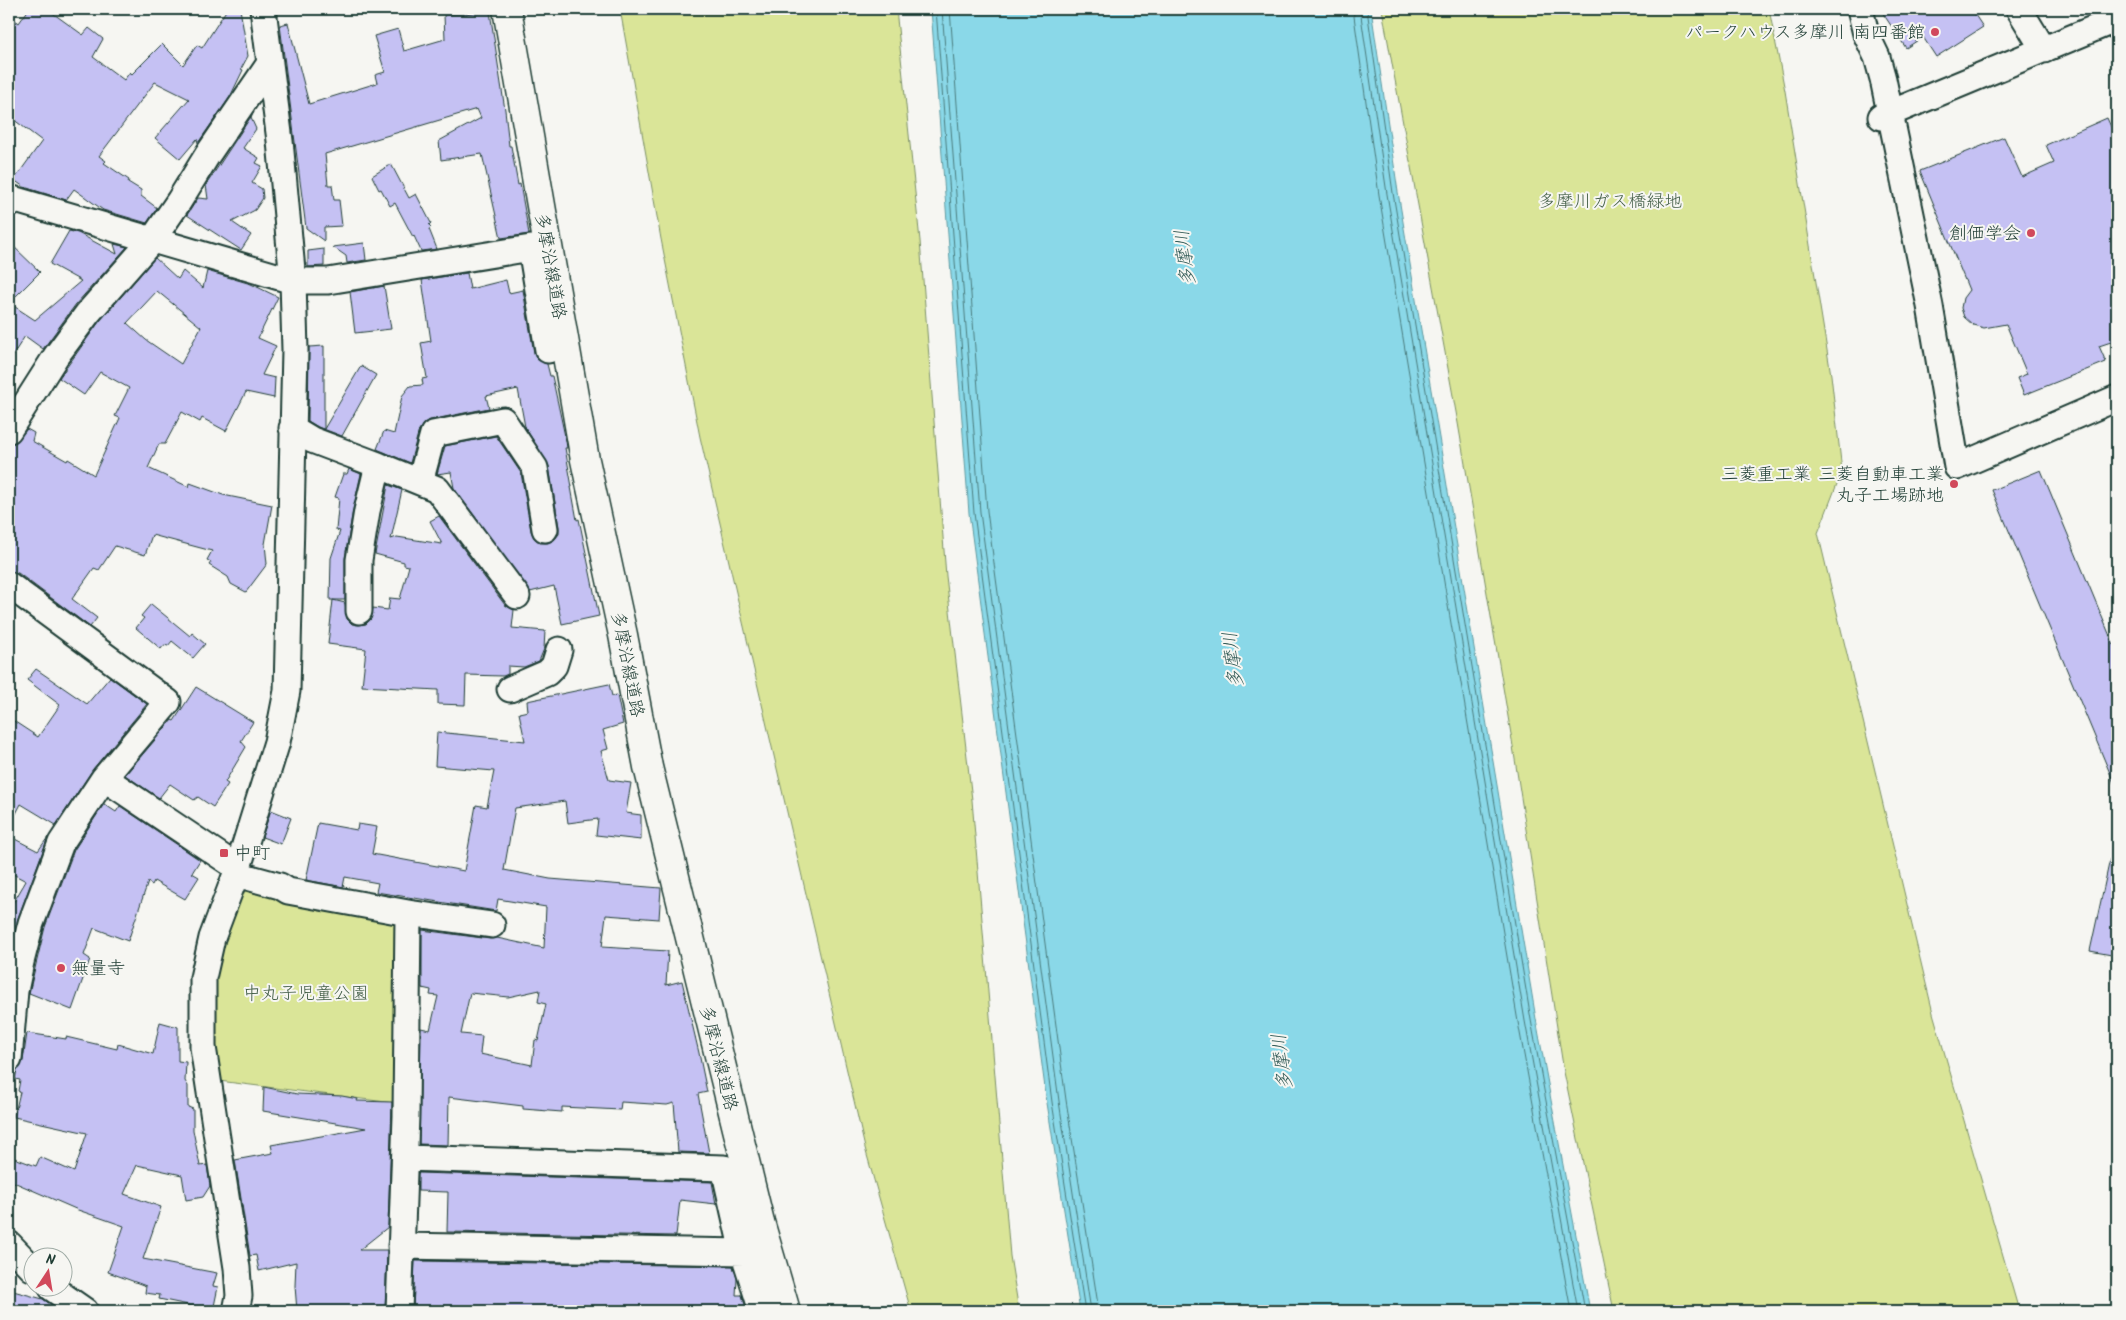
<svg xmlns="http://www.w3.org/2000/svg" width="2126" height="1320" font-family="Kalam,'Klee One',sans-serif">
	<rect width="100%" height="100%" fill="#f6f6f2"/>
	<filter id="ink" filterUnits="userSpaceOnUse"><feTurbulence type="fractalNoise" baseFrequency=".02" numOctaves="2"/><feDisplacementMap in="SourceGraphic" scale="10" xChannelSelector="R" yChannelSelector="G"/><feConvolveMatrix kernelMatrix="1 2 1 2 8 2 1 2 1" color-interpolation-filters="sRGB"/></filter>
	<g filter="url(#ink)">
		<path fill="#dae598" stroke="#7c9166" d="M620 9H896L920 241 946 576 972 800 1010 1256 1019 1311H911L865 1148 700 437 661 239Z
			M1382 9H1769L1785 91 1831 375 1842 471 1818 533 1933 1013 2019 1311H1614L1564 1072 1512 740 1458 423Z
			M243 884 394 918 398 925 394 1103 219 1081C215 1028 210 975 225 923 229 909 237 896 243 884Z"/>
		<path fill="#8ad8e8" stroke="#5f9aa0" d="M931 9H1371L1398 192 1536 1019 1590 1311H1080L1047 1103 969 513Z"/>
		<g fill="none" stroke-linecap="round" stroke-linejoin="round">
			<path stroke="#4a7b7c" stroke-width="1" d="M936 9 974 513 1052 1102 1085 1311
				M942 9 980 512 1059 1101 1091 1311
				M950 9 987 511 1066 1100 1099 1311
				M1353 9 1379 195 1518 1022 1571 1311
				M1360 9 1387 194 1525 1021 1578 1311
				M1367 9 1393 193 1531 1020 1585 1311"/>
		</g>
		<path fill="#c5c1f3" stroke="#1f3d34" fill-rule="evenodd" d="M29 9H47L83 35 89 28 103 39 93 57 124 80 130 72 132 74 162 44 183 65 197 45 202 48 227 9H240L248 56 241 69 243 70 230 97 198 143 197 139 180 159 155 138 189 99 155 82 99 156 106 161 104 163 129 180 128 182 141 190V196L157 208 147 223 103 210 74 189 66 200 24 187 14 180 42 141 9 116V16L19 23Z
			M1880 9H1971L1983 27 1936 57 1923 37 1906 48Z
			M490 12 505 110 509 146H511L518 185 520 184 529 234 501 238 482 154 441 160 439 141 481 118 477 109 325 154 328 185H332L334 200H339L342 226 324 227V241L306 228 280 25 288 23 309 104 377 83 375 75 385 72 374 36 398 29 404 51 445 39 444 15Z
			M254 112 251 118 256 129 243 148 259 158 256 163 262 166 252 183 262 189 263 198 255 210 232 222 251 235 241 250 187 215 198 198 208 199 206 185Z
			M2107 118 2117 140V340L2099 346 2106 362 2024 395 2017 378 2027 374 2006 324 1984 328 1973 325 1964 317 1961 308 1963 298 1969 290 1920 171 2004 137 2022 177 2054 163 2046 145Z
			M391 164 409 198 416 194 431 223 429 225 431 227 429 229 437 249 421 251 414 236 413 237 395 203 390 206 381 189 379 190 372 176Z
			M69 231 78 233 117 254 114 244 127 247 76 304 43 349 25 336 9 361V303L35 320 81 281 50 264Z
			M9 242 40 272 9 303Z
			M364 243 366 260 347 263 346 256 333 247Z
			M324 249V266L308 267V251Z
			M155 258 178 279 183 271 203 288 207 271 251 284 278 297 258 338 276 346 262 375 275 378 274 398 246 392 226 431 202 418 200 422 182 412 165 444H159L148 468 189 487 190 483 223 495 272 505 265 544 267 564 246 592 231 584 228 577 209 565 211 562 207 560 212 551 152 535 145 555 115 546 99 570 94 568 72 599 97 618 90 627 18 573 9 571V444L16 442 27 429 34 433 32 441 67 461 68 459 94 475 120 418 115 416 129 388 100 372 84 395 59 378 99 322ZM157 291 201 327 181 364 146 340 127 323Z
			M467 273 470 289 506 280 509 293 523 290 534 353 537 359 547 364 550 376H552L566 441 567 448H565L572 487H571L577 520 579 519 599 616 562 624 554 586 530 592 454 488 451 472 437 474 445 446 496 436 521 473 531 531 534 538 540 543H548L554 540 559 534V527L549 466 525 427 518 389 486 396 489 408 430 420 424 423 419 430 410 463 377 449 384 431 394 434 402 396 410 386 423 385 422 379 427 378 421 343 431 341 422 280Z
			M384 286 391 329 355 333 350 292Z
			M324 346V429L361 366 376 375 342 436 318 427 308 421 309 347Z
			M349 469 361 474 353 509 345 558V600H330L331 558 340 531 336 530 339 498 335 497 343 474H347Z
			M2041 470 2117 653V790L1992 490Z
			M388 485 402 490 391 539 397 537 442 544 430 521 439 516 505 605 514 610 512 628 545 631 544 649 539 661 524 667 508 666V674L503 676 466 675 465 705 438 704V690L362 686 366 649 328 644 333 600 345 603 347 619 352 624 359 625 366 624 371 619 373 608 388 610 390 598 400 599 409 566 404 565V562L375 554Z
			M151 604 190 636 192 633 205 644 193 658 172 641 168 646 164 645 161 649 136 628 144 618 141 616Z
			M36 669 87 704 110 677 147 704 93 769 56 825 21 804 9 827V718L38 737 60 705 27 680Z
			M609 684 612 696 617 695 623 724 603 730 608 749 601 751 609 780 631 783 626 813 641 815V840L596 835 598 819 568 823 565 801 515 808 504 870 550 879 661 888 659 919 606 915 602 947 668 951 666 985 682 981 699 1053 707 1092 698 1094 709 1153 678 1152 674 1103 667 1105 621 1102 620 1110 562 1107V1112L523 1109V1106L449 1097 448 1145 419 1144 421 1028 430 1030 438 996 430 995 431 990 422 988V930L490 939 497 938 544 948 546 907 498 899 496 911 376 892 378 883 345 877 343 887 306 880 318 823 357 830 358 824 377 827 372 854 464 871 476 805 487 807 494 771 435 766 437 732 525 741 519 713 528 711 527 701ZM540 990 538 1002 546 1004 538 1041 535 1040 532 1065 480 1054 482 1036 461 1034 470 993 508 997Z
			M196 687 253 722 241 741 246 747 225 782 228 784 213 807 198 797 194 800 170 784 159 798 125 775 172 720 174 721Z
			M104 804 116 812 120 806 200 860 192 873 199 877 185 899 154 881 152 885 148 882 128 941 94 928 84 955 90 959 72 1010 29 993 45 927 74 850Z
			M271 810 291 818 281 844 262 837Z
			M9 836 38 851 48 837 18 918 9 952V910L26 881 9 872Z
			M2110 859 2117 860V956L2090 951Z
			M160 1022 178 1027V1061L186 1062 185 1081 188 1086V1107L193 1109V1130L200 1166 207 1165 210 1186 203 1197 186 1200 182 1175 137 1165 124 1194 161 1207 143 1259 217 1273 213 1286 218 1287 213 1311H197L198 1307 159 1299 160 1295 145 1293 146 1286 108 1272 124 1226 78 1210 9 1180V1156L36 1166 40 1157 74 1172 87 1133 14 1117 20 1092 18 1091 20 1080 15 1079 17 1070 23 1061 27 1033 66 1039V1037L117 1049 118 1044 153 1054Z
			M264 1087 297 1094 342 1096 358 1099 357 1101 392 1102 388 1227 359 1250H387L385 1311H297L295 1286 296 1262 259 1271 256 1255 250 1256 235 1160 273 1153 271 1145 366 1128 263 1111Z
			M418 1173 712 1182 716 1204 680 1200 676 1236 447 1232 448 1192 418 1191Z
			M415 1261 733 1266 737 1279 736 1295H742L747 1311H413Z
			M13 1291 43 1299 60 1311H9Z"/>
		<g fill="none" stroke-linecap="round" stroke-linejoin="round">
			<g stroke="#1f3d34" stroke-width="29">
				<path id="minor" d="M1860 9 1866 34 1877 57 1883 79 1930 306 1957 467 2117 398
					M2019 9 2044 50
					M1881 117 2117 19
					M9 198 293 281H328L531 248 548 350
					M292 428 312 440 378 465
					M9 430 56 356 88 313 153 239 179 201 208 154 270 63
					M420 482 433 434 503 420 535 468 545 529
					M9 585 168 702 104 778 61 843 31 923 21 962 15 991 9 1059
					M359 611V560L367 511 378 465 437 489 517 596
					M510 689 547 673 554 666 559 650
					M104 778 238 868
					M236 874 280 886 288 891 408 913 492 925
					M405 1158 724 1168 742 1248 762 1311
					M9 1244 32 1268
					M401 1246 744 1252
					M52 1288 85 1311
					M236 1311 239 1296 237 1268 203 1047V978L212 938 236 874 277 742 287 691 295 350 293 281 280 141 263 9
					M399 1311 406 1116 408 913"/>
			</g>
			<g stroke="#1f3d34" stroke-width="31">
				<path id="major" d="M507 9 585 460 623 635 648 767 760 1222 786 1311"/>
			</g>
			<use href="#minor" stroke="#f6f6f2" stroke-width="25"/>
			<use href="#major" stroke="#f6f6f2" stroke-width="28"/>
		</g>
	</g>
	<g fill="#d1495b" stroke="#f6f6f2" stroke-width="2">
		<circle cx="1935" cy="32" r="5"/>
		<circle cx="2031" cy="233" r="5"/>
		<circle cx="1954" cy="484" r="5"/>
		<rect x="219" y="848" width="10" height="10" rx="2.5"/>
		<circle cx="61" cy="968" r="5"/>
	</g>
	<g text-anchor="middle" stroke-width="4" stroke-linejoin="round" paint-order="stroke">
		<g font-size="18" fill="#1f3d34" stroke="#f6f6f2" text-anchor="end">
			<text x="1925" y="38">パークハウス多摩川 南四番館</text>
			<text x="2021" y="239">創価学会</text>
			<text x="1944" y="480">三菱重工業 三菱自動車工業<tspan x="1944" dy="21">丸子工場跡地</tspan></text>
			<text x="234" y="859" text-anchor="start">中町</text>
			<text x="71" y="974" text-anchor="start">無量寺</text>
		</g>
		<g font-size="18" fill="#445f48" stroke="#f6f6f2">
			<text x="1610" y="207">多摩川ガス橋緑地</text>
			<text x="306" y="999">中丸子児童公園</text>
		</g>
		<g font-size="18" fill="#1f3d34" stroke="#f6f6f2">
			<text transform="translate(551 266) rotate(80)" y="6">多摩沿線道路</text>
			<text transform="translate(628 664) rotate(79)" y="6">多摩沿線道路</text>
			<text transform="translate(719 1058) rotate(76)" y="6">多摩沿線道路</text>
		</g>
		<g font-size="19" font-style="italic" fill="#345c58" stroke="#f6f6f2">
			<text transform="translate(1184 258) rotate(-97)" y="7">多摩川</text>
			<text transform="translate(1232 660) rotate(-97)" y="7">多摩川</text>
			<text transform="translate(1281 1062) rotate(-97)" y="7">多摩川</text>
		</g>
	</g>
	<rect width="2126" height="1320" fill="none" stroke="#f6f6f2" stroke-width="30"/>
	<rect x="15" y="15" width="2096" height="1290" fill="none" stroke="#1f3d34" stroke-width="2" filter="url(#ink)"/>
	<g transform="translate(48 1272) rotate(12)"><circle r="24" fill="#f6f6f2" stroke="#a0aca6"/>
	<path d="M0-4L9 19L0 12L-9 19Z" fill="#d1495b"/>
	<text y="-8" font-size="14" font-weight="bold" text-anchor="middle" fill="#1f3d34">N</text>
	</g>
</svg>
